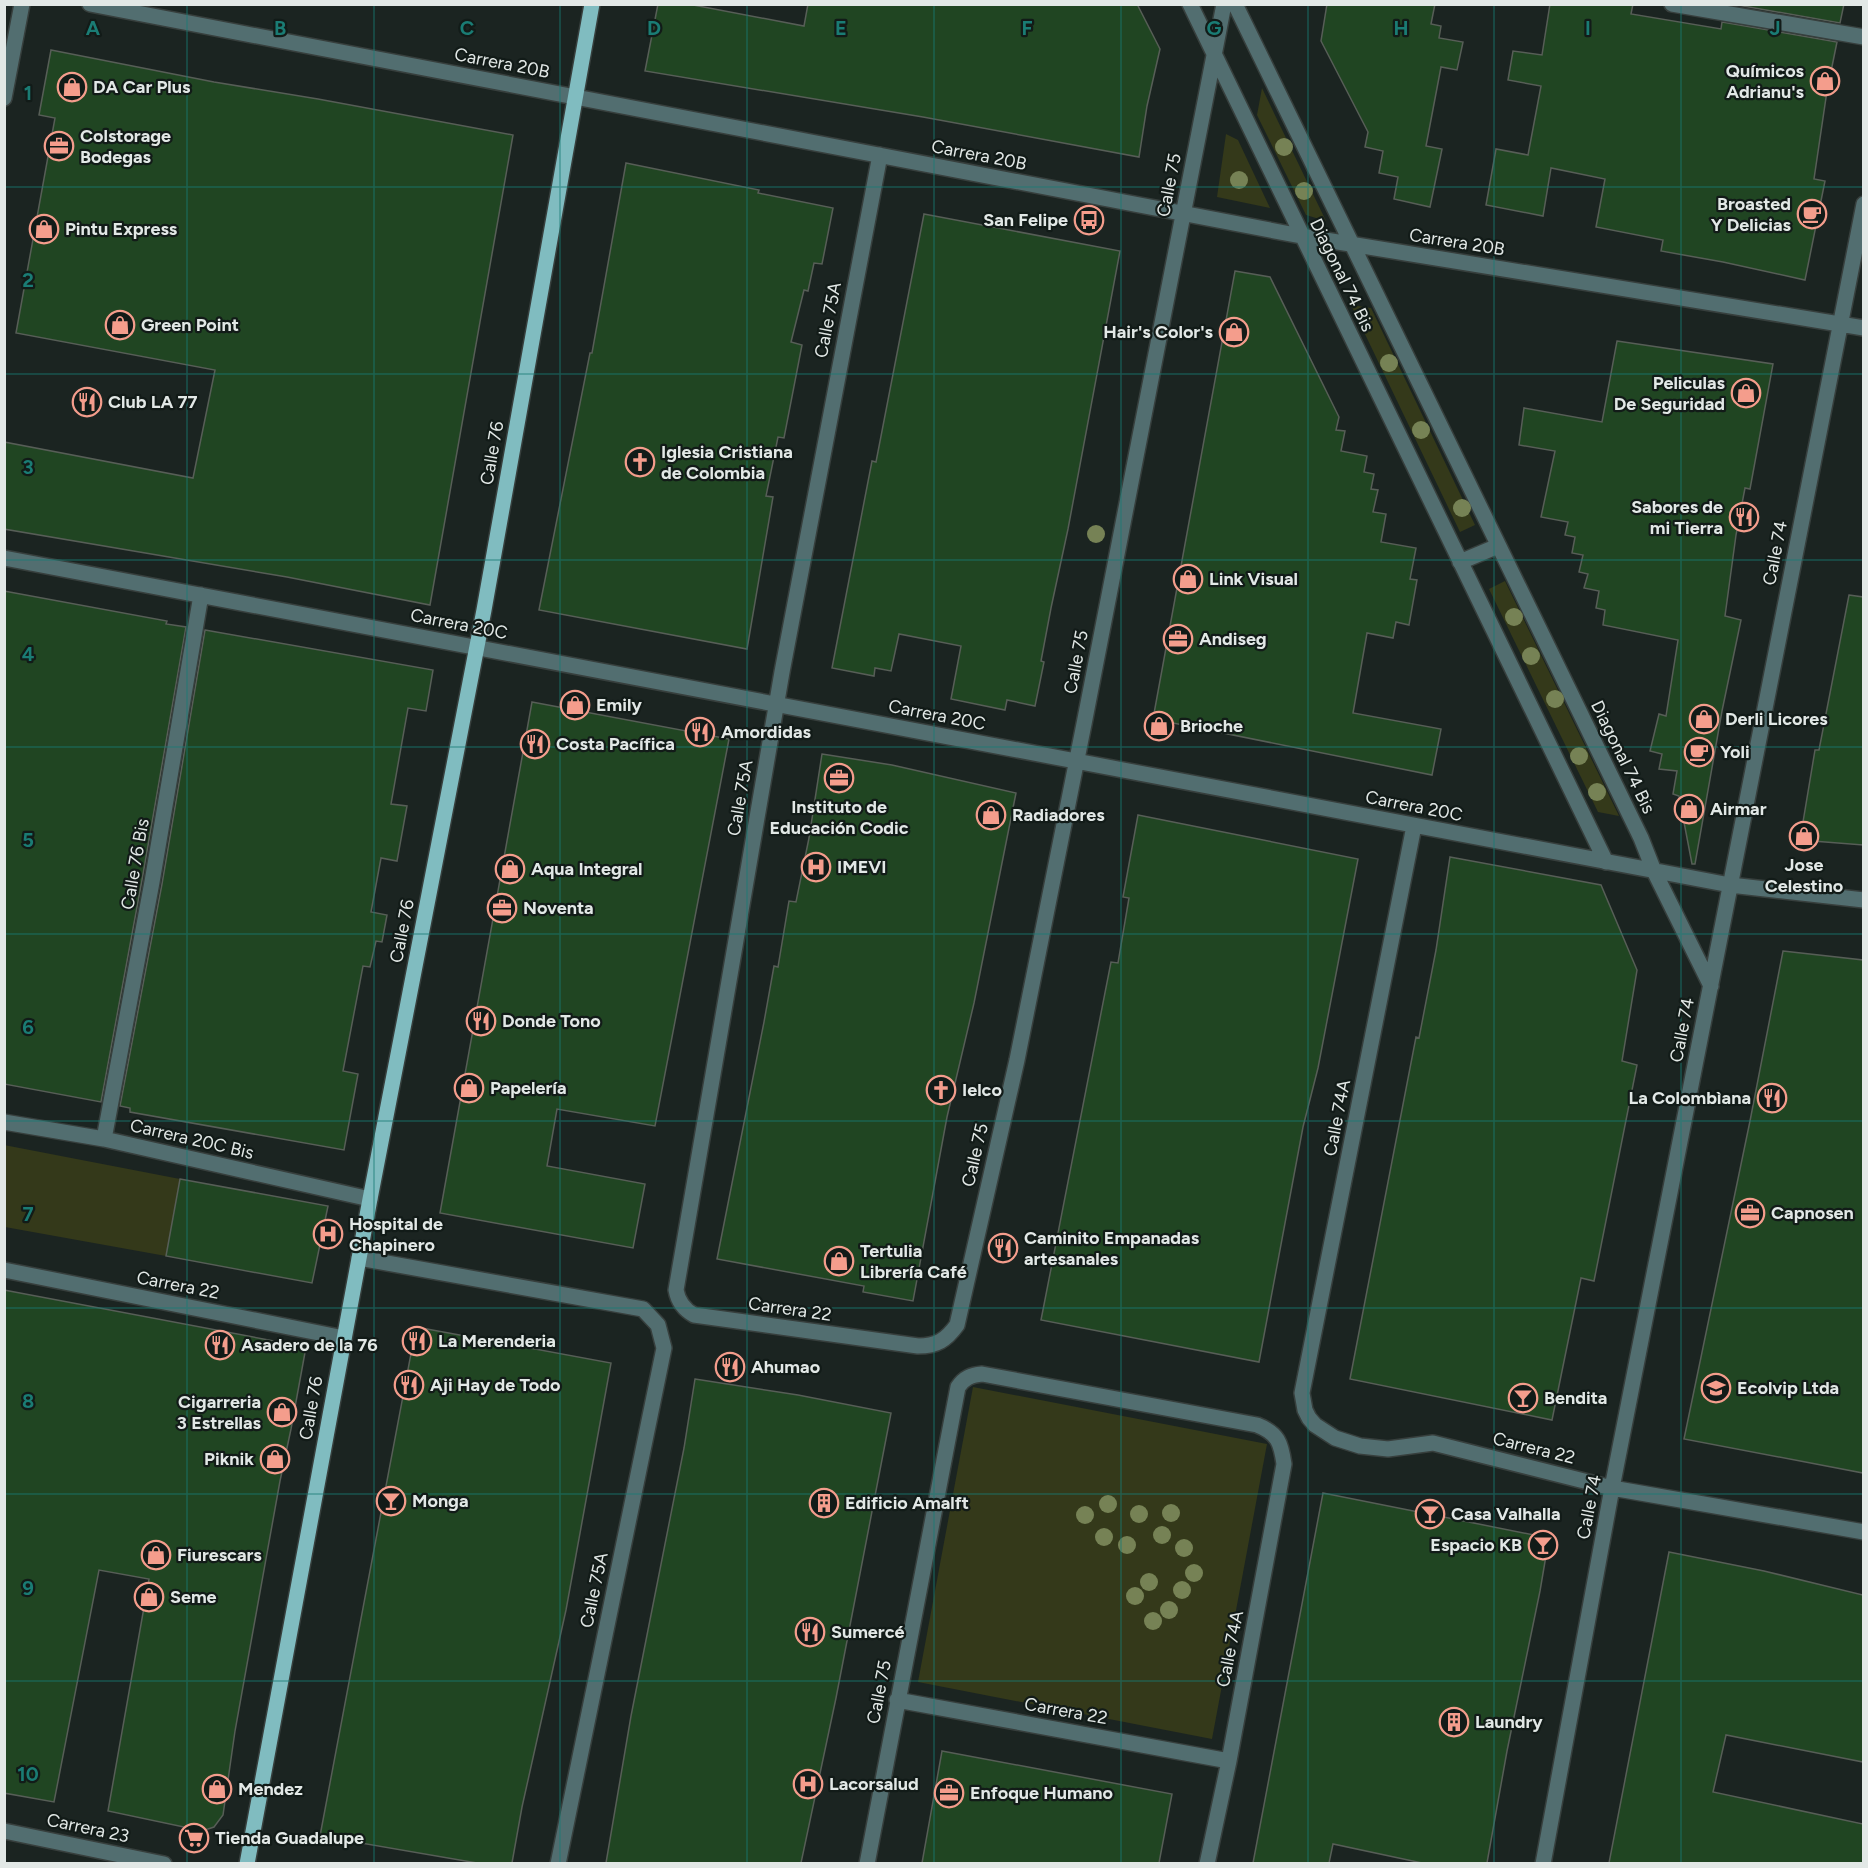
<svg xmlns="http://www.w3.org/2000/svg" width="1868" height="1868" font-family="Figtree,sans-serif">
	<rect width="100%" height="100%" fill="#1b2421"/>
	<path fill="#34391a" d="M1262 88 1326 221 1306 215 1257 115Z
		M1226 134 1238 140 1270 208 1217 197Z
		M1351 305 1371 308 1475 525 1460 532Z
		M1505 581 1619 816 1598 812 1489 589Z
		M4 1145 180 1179 166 1256 5 1227Z
		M973 1387 1267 1444 1212 1739 918 1682Z"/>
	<path fill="#204522" stroke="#575e57" stroke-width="1.5" d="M658 4H688L804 26 808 4H1137L1160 49 1147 106 1139 157 923 117 645 71Z
		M1327 4H1435L1431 24 1441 26 1439 38 1463 42 1457 70 1441 67 1426 146 1442 149 1430 207 1394 199 1398 177 1379 173 1383 151 1365 147 1368 132 1321 41Z
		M1550 4H1633L1631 14 1721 29 1722 22 1837 42 1827 91 1814 179 1825 181 1805 280 1723 262 1661 251 1663 240 1596 227 1605 179 1551 168 1543 216 1486 205 1496 149 1528 155 1541 86 1508 80 1513 51 1542 55Z
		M1732 4H1844L1840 23Z
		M51 50 214 82 318 99 513 135 430 605 287 577 4 529V442L193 478 215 370 16 333 55 118 39 115Z
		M626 163 759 190 758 193 833 208 822 264 814 263 808 291 804 290 791 342 802 345 784 438 778 437 766 496 773 497 747 649 539 610 590 353H592Z
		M924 214 1120 251 1068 529 1051 608 1041 661 1044 662 1035 706 1007 700 1005 710 951 699 961 646 899 634 891 671 875 668 874 676 832 668 872 461 876 462Z
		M1235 271 1270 277 1339 417 1336 430 1345 431 1341 451 1367 456 1364 472 1374 474 1371 489 1378 490 1373 512 1386 514 1381 542 1416 548 1410 579 1417 580 1409 625 1396 622 1393 638 1367 633 1353 713 1441 729 1432 775 1153 719Z
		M1617 341 1773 364 1750 489 1745 488 1736 535 1725 616 1741 620 1722 711 1695 864H1692L1679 796 1673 794 1677 771 1659 769 1662 754 1650 751 1659 714 1666 716 1678 640 1603 625 1605 610 1596 608 1599 591 1584 588 1588 574 1579 572 1583 555 1572 553 1575 537 1565 535 1568 522 1541 517 1555 451 1519 445 1524 408 1602 422Z
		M4 591 167 621 166 624 186 627 142 880 101 1102 4 1084Z
		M1849 595 1863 597V845L1800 840 1815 750H1819Z
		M205 630 433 670 426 711 408 708 391 804 407 806 397 861 381 858 371 912 387 915 382 942 376 941 370 967 363 966 343 1071 358 1074 344 1150 130 1112V1108L120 1106 162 884Z
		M532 702 729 739 655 1126 557 1109 547 1166 645 1184 633 1248 440 1213Z
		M822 754 892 765 1016 793 974 1003 947 1117 913 1301 863 1292 864 1286 717 1259 764 1022 774 966 778 967 789 901 796 902 809 838Z
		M1138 815 1358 859 1318 1068 1303 1127 1259 1362 1041 1320 1111 962 1118 963 1129 898 1123 897Z
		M1450 857 1601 885 1637 970 1622 1061 1637 1065 1594 1281 1581 1278 1552 1420 1350 1379 1416 1037 1419 1038 1436 950Z
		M1783 951 1863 960V1473L1684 1439 1750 1121Z
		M180 1179 328 1206 312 1283 166 1256Z
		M4 1290 306 1347 291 1429 280 1481 235 1731 223 1815 214 1827 208 1829 198 1830 108 1811 149 1579 99 1570 54 1802 4 1793Z
		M416 1327 611 1363 566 1610 522 1807 512 1863H477L320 1836Z
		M695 1379 798 1395 891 1413 836 1698 801 1863H606L631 1716 684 1448Z
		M1323 1493 1549 1538 1540 1591 1507 1751 1487 1863H1422L1333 1844 1329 1863H1253Z
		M1669 1552 1764 1571 1863 1595V1762L1726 1735 1713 1792 1863 1824V1863H1609Z
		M942 1751 1172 1794 1159 1863H922Z"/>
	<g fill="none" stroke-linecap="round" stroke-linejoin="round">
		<g stroke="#373f3d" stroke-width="18">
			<path id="minor" d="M90 4 1301 236 1864 328
				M1190 4 1606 862
				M1235 4 1641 838 1654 871 1711 986
				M1672 4 1864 37
				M4 98 22 4
				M880 155 782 672 676 1290C678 1301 683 1309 694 1315L918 1346C937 1346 946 1340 957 1325L1017 1060 1084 724 1224 4
				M4 558 1730 885 1864 900
				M1460 562 1498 546
				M1414 826 1302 1393 1305 1410 1309 1418 1315 1425 1335 1438 1360 1446 1388 1449 1433 1443 1612 1488 1864 1532
				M4 1122 104 1139 370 1199
				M104 1139 152 882 201 595
				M359 1258 643 1309 658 1325 664 1348 558 1864
				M4 1270 344 1338
				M897 1700 1229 1761
				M4 1831 164 1864
				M867 1864 958 1387C964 1378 971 1375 982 1374L1257 1425C1278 1433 1281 1443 1284 1464L1229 1761 1207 1864
				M1543 1864 1612 1488 1864 204"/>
		</g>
		<g stroke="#373f3d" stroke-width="18">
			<path id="major" d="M247 1864 370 1199 484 610 592 4"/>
		</g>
		<use href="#minor" stroke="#526e70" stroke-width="15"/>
		<use href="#major" stroke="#80bcc0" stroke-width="15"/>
	</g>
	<g fill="#768255">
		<circle cx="1284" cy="147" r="9"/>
		<circle cx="1239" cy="180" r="9"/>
		<circle cx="1304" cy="191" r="9"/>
		<circle cx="1389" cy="363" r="9"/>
		<circle cx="1421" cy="430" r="9"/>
		<circle cx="1462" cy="508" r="9"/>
		<circle cx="1096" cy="534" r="9"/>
		<circle cx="1514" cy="617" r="9"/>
		<circle cx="1531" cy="656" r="9"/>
		<circle cx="1555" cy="699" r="9"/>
		<circle cx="1579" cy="756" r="9"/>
		<circle cx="1597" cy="792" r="9"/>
		<circle cx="1108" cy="1504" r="9"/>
		<circle cx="1171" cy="1513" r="9"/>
		<circle cx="1139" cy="1514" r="9"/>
		<circle cx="1085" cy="1515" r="9"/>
		<circle cx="1162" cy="1535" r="9"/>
		<circle cx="1104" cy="1537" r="9"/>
		<circle cx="1127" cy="1545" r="9"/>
		<circle cx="1184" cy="1548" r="9"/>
		<circle cx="1194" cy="1573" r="9"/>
		<circle cx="1149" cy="1582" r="9"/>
		<circle cx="1182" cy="1590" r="9"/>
		<circle cx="1135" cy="1596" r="9"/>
		<circle cx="1169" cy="1610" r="9"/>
		<circle cx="1153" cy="1621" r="9"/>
	</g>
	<path fill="none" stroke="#1a7c74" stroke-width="1.5" stroke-opacity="0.55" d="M187 4V1864M374 4V1864M560 4V1864M747 4V1864M934 4V1864M1121 4V1864M1308 4V1864M1494 4V1864M1681 4V1864M4 187H1864M4 374H1864M4 560H1864M4 747H1864M4 934H1864M4 1121H1864M4 1308H1864M4 1494H1864M4 1681H1864"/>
	<defs>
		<g id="shop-ring" transform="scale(1.5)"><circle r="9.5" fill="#121b18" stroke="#f49d8c" stroke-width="1.5"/><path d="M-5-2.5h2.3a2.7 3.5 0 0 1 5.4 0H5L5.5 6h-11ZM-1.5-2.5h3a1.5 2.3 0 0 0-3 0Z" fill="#f49d8c"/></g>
		<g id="office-ring" transform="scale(1.5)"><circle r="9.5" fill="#121b18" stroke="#f49d8c" stroke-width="1.5"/><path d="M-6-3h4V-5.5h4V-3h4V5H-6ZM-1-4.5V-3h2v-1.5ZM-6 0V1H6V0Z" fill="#f49d8c"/></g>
		<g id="cafe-ring" transform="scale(1.5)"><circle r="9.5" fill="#121b18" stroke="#f49d8c" stroke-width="1.5"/><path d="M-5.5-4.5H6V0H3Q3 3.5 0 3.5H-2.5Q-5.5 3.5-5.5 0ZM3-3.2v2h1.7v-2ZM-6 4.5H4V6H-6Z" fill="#f49d8c"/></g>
		<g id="bus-ring" transform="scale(1.5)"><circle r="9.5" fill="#121b18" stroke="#f49d8c" stroke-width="1.5"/><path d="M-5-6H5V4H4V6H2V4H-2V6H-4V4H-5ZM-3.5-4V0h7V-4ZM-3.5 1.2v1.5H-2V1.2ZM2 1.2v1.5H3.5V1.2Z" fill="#f49d8c"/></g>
		<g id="restaurant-ring" transform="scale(1.5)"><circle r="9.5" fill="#121b18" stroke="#f49d8c" stroke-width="1.5"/><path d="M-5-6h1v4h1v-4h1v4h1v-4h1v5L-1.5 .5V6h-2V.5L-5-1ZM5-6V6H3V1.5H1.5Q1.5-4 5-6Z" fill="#f49d8c"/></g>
		<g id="church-ring" transform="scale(1.5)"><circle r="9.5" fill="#121b18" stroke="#f49d8c" stroke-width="1.5"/><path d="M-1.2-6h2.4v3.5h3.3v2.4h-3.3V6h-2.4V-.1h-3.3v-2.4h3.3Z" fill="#f49d8c"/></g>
		<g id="hospital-ring" transform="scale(1.5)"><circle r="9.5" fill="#121b18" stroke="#f49d8c" stroke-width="1.5"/><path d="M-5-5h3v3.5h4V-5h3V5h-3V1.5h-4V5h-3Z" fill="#f49d8c"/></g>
		<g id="university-ring" transform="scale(1.5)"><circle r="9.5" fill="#121b18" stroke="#f49d8c" stroke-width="1.5"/><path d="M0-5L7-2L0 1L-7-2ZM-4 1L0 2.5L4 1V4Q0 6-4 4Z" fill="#f49d8c"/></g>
		<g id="bar-ring" transform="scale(1.5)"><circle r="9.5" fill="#121b18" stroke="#f49d8c" stroke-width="1.5"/><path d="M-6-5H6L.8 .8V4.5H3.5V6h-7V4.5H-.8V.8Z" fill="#f49d8c"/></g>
		<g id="building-ring" transform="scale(1.5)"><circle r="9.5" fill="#121b18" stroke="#f49d8c" stroke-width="1.5"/><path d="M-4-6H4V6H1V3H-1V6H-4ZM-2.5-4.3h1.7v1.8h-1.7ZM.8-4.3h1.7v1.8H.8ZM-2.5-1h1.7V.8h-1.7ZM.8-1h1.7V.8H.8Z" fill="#f49d8c"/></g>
		<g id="supermarket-ring" transform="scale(1.5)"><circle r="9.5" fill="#121b18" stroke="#f49d8c" stroke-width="1.5"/><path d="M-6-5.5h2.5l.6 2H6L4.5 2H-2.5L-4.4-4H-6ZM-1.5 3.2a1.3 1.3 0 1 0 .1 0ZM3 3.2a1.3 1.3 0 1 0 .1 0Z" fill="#f49d8c"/></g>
	</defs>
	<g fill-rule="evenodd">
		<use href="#shop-ring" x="1825" y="81"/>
		<use href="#shop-ring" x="72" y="87"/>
		<use href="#office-ring" x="59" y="146"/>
		<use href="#cafe-ring" x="1812" y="214"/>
		<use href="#bus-ring" x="1089" y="220"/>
		<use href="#shop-ring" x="44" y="229"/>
		<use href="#shop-ring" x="120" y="325"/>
		<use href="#shop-ring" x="1234" y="332"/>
		<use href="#shop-ring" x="1746" y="393"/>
		<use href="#restaurant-ring" x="87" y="402"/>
		<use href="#church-ring" x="640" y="462"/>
		<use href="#restaurant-ring" x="1744" y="517"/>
		<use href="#shop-ring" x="1188" y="579"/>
		<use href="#office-ring" x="1178" y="639"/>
		<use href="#shop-ring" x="575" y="705"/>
		<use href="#shop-ring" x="1704" y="719"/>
		<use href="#shop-ring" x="1159" y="726"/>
		<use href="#restaurant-ring" x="700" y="732"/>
		<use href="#restaurant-ring" x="535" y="744"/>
		<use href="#cafe-ring" x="1699" y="752"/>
		<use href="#office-ring" x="839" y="778"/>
		<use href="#shop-ring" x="1689" y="809"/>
		<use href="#shop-ring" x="991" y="815"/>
		<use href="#shop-ring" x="1804" y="836"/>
		<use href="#hospital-ring" x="816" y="867"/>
		<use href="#shop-ring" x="510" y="869"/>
		<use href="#office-ring" x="502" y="908"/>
		<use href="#restaurant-ring" x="481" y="1021"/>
		<use href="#shop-ring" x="469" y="1088"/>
		<use href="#church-ring" x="941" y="1090"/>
		<use href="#restaurant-ring" x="1772" y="1098"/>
		<use href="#office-ring" x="1750" y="1213"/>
		<use href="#hospital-ring" x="328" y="1234"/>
		<use href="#restaurant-ring" x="1003" y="1248"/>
		<use href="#shop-ring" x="839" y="1261"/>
		<use href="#restaurant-ring" x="417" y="1341"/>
		<use href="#restaurant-ring" x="220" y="1345"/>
		<use href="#restaurant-ring" x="730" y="1367"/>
		<use href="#restaurant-ring" x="409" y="1385"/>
		<use href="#university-ring" x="1716" y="1388"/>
		<use href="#bar-ring" x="1523" y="1398"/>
		<use href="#shop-ring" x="282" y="1412"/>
		<use href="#shop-ring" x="275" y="1459"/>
		<use href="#bar-ring" x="391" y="1501"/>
		<use href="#building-ring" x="824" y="1503"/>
		<use href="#bar-ring" x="1430" y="1514"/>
		<use href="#bar-ring" x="1543" y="1545"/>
		<use href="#shop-ring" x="156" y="1555"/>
		<use href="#shop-ring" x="149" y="1597"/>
		<use href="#restaurant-ring" x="810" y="1632"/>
		<use href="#building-ring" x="1454" y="1722"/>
		<use href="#hospital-ring" x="808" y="1784"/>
		<use href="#shop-ring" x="217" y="1789"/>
		<use href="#office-ring" x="949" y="1793"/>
		<use href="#supermarket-ring" x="194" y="1838"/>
	</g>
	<g text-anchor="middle" stroke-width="4.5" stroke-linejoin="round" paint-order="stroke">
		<g font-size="18" fill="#e2e8e6" stroke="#121b18">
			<text transform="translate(502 63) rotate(11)" y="6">Carrera 20B</text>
			<text transform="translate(979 155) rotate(11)" y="6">Carrera 20B</text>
			<text transform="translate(1169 185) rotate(-79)" y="6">Calle 75</text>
			<text transform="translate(1457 242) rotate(9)" y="6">Carrera 20B</text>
			<text transform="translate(1342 275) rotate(64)" y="6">Diagonal 74 Bis</text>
			<text transform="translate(828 320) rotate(-79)" y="6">Calle 75A</text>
			<text transform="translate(492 453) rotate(-80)" y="6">Calle 76</text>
			<text transform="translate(1775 553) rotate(-79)" y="6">Calle 74</text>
			<text transform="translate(459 624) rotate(11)" y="6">Carrera 20C</text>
			<text transform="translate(1076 662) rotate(-79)" y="6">Calle 75</text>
			<text transform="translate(937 715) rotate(11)" y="6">Carrera 20C</text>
			<text transform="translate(1623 757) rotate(64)" y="6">Diagonal 74 Bis</text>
			<text transform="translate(740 798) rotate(-80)" y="6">Calle 75A</text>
			<text transform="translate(1414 806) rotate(11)" y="6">Carrera 20C</text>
			<text transform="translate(135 864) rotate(-80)" y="6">Calle 76 Bis</text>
			<text transform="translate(402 931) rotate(-79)" y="6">Calle 76</text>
			<text transform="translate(1682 1030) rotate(-79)" y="6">Calle 74</text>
			<text transform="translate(1337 1118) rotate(-79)" y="6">Calle 74A</text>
			<text transform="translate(192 1139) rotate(13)" y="6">Carrera 20C Bis</text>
			<text transform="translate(975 1155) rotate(-77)" y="6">Calle 75</text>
			<text transform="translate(178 1285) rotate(11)" y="6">Carrera 22</text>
			<text transform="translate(790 1309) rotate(8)" y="6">Carrera 22</text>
			<text transform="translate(311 1408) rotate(-80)" y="6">Calle 76</text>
			<text transform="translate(1534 1448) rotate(14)" y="6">Carrera 22</text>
			<text transform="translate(1589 1507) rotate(-79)" y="6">Calle 74</text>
			<text transform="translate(594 1590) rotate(-78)" y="6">Calle 75A</text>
			<text transform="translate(1230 1649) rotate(-79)" y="6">Calle 74A</text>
			<text transform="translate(879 1692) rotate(-79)" y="6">Calle 75</text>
			<text transform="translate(1066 1711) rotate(10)" y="6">Carrera 22</text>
			<text transform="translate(88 1828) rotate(12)" y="6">Carrera 23</text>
		</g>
		<g font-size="18" font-weight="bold" fill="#e2e8e6" stroke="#121b18" text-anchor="start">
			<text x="1804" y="77" text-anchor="end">Químicos<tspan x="1804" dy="21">Adrianu's</tspan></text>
			<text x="93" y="93">DA Car Plus</text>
			<text x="80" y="142">Colstorage<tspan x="80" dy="21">Bodegas</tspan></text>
			<text x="1791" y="210" text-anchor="end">Broasted<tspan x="1791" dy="21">Y Delicias</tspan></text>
			<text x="1068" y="226" text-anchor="end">San Felipe</text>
			<text x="65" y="235">Pintu Express</text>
			<text x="141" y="331">Green Point</text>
			<text x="1213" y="338" text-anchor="end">Hair's Color's</text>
			<text x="1725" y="389" text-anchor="end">Peliculas<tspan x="1725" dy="21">De Seguridad</tspan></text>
			<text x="108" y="408">Club LA 77</text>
			<text x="661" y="458">Iglesia Cristiana<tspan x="661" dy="21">de Colombia</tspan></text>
			<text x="1723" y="513" text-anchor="end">Sabores de<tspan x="1723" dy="21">mi Tierra</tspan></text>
			<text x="1209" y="585">Link Visual</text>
			<text x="1199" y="645">Andiseg</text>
			<text x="596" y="711">Emily</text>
			<text x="1725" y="725">Derli Licores</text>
			<text x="1180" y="732">Brioche</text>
			<text x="721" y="738">Amordidas</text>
			<text x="556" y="750">Costa Pacífica</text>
			<text x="1720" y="758">Yoli</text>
			<text x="839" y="813" text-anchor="middle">Instituto de<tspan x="839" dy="21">Educación Codic</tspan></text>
			<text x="1710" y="815">Airmar</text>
			<text x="1012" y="821">Radiadores</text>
			<text x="1804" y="871" text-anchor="middle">Jose<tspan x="1804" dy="21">Celestino</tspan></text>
			<text x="837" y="873">IMEVI</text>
			<text x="531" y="875">Aqua Integral</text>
			<text x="523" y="914">Noventa</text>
			<text x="502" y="1027">Donde Tono</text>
			<text x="490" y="1094">Papelería</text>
			<text x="962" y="1096">Ielco</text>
			<text x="1751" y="1104" text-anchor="end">La Colombìana</text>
			<text x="1771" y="1219">Capnosen</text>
			<text x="349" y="1230">Hospital de<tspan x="349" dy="21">Chapinero</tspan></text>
			<text x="1024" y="1244">Caminito Empanadas<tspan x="1024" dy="21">artesanales</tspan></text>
			<text x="860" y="1257">Tertulia<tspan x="860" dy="21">Librería Café</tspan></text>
			<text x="438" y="1347">La Merenderia</text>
			<text x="241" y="1351">Asadero de la 76</text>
			<text x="751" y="1373">Ahumao</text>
			<text x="430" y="1391">Aji Hay de Todo</text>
			<text x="1737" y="1394">Ecolvip Ltda</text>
			<text x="1544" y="1404">Bendita</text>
			<text x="261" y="1408" text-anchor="end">Cigarreria<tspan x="261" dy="21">3 Estrellas</tspan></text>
			<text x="254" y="1465" text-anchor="end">Piknik</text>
			<text x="412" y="1507">Monga</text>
			<text x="845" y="1509">Edificio Amalft</text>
			<text x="1451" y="1520">Casa Valhalla</text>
			<text x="1522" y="1551" text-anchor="end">Espacio KB</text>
			<text x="177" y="1561">Fiurescars</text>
			<text x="170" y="1603">Seme</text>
			<text x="831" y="1638">Sumercé</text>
			<text x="1475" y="1728">Laundry</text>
			<text x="829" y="1790">Lacorsalud</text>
			<text x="238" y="1795">Mendez</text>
			<text x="970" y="1799">Enfoque Humano</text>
			<text x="215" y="1844">Tienda Guadalupe</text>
		</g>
	</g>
	<g font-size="20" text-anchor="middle" font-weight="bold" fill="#1a7c74" stroke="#121b18" stroke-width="4.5" stroke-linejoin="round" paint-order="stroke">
		<text x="93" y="35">A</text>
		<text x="280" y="35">B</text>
		<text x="467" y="35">C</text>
		<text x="654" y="35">D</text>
		<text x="841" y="35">E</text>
		<text x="1027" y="35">F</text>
		<text x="1214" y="35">G</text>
		<text x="1401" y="35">H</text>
		<text x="1588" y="35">I</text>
		<text x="1775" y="35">J</text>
		<text x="28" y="100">1</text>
		<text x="28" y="287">2</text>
		<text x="28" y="474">3</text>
		<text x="28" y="661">4</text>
		<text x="28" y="847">5</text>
		<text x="28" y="1034">6</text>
		<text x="28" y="1221">7</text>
		<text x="28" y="1408">8</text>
		<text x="28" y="1595">9</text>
		<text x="28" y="1781">10</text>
	</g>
	<rect width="1868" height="1868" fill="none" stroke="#e2e8e6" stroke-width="12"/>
</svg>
